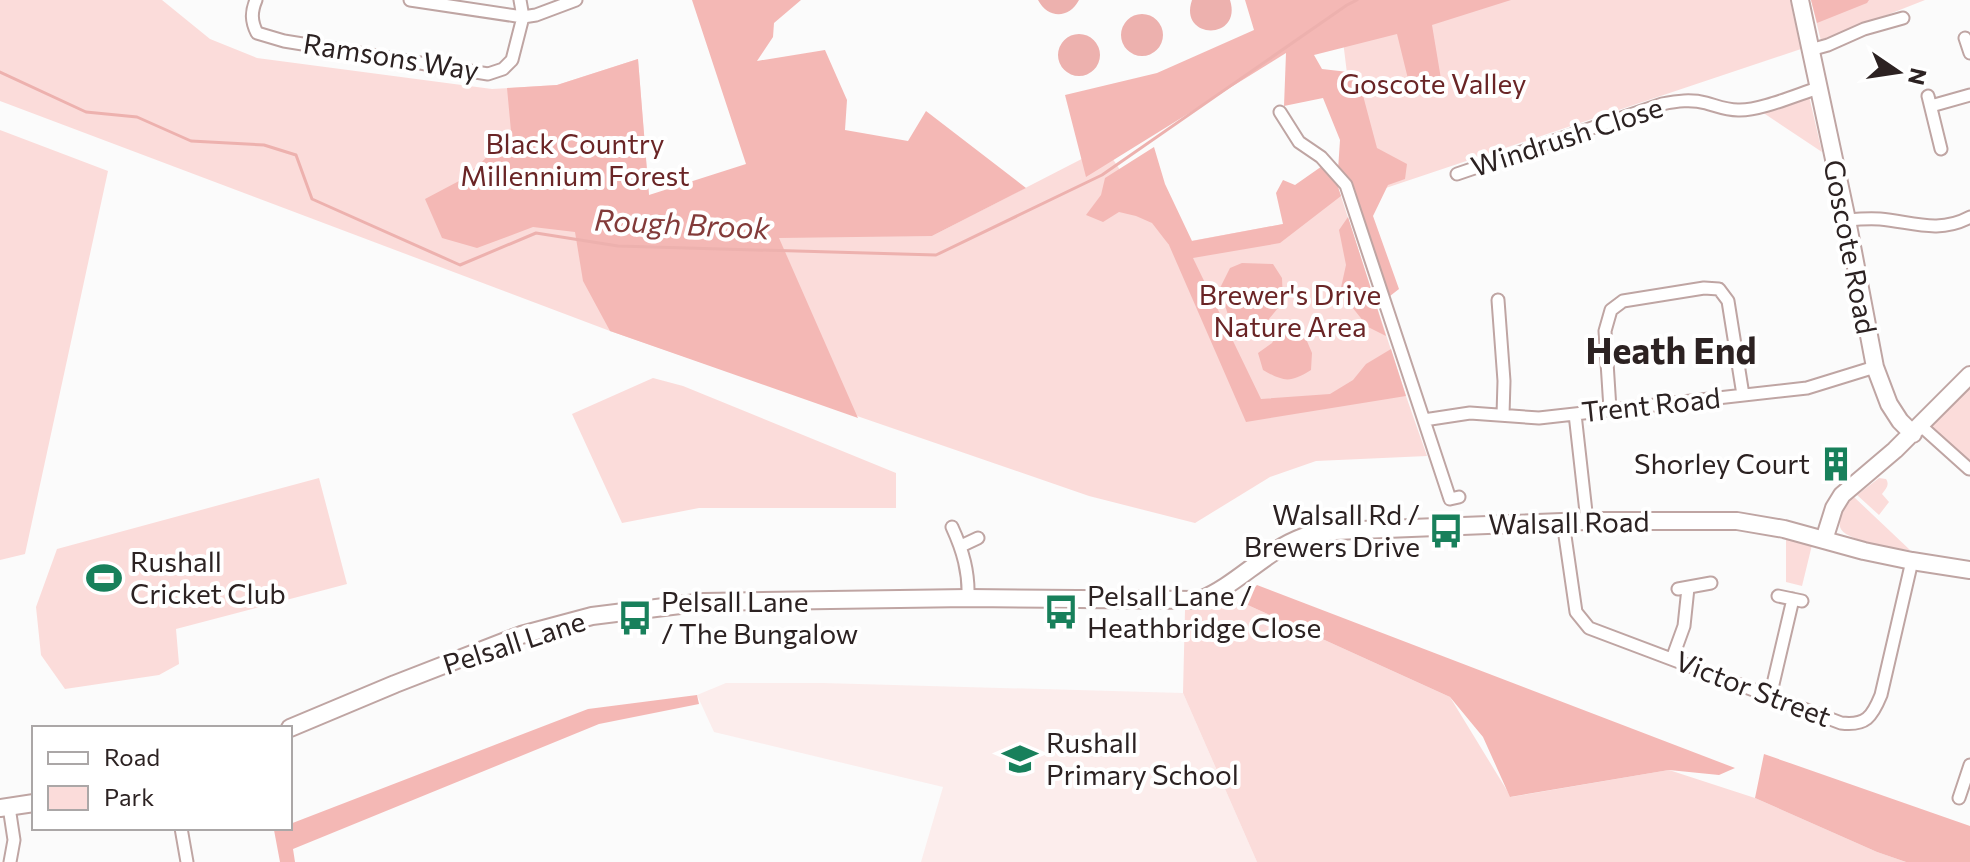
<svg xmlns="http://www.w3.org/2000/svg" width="1970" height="862" font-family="Commissioner,sans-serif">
	<rect width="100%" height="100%" fill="#fbfbfb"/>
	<path fill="#fcedec" d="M726 683H823L1183 693 1257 862H921L943 787 714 732 697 695Z"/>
	<path fill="#fbdcda" d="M0 0H162L210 39 257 58 492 89 557 85 638 59 652 236H932L1105 147 1169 245 1283 224 1336 181 1406 396 1427 456 1316 461 1270 477 1195 523 1089 496 610 331 0 101Z
		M1338 0H1790L1801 49 1362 196Z
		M1811 0H1925L1821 41Z
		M1809 96 1822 152 1762 112Z
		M0 130 108 171 25 554 0 560Z
		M653 378 683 386 896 473V508H699L622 523 572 414Z
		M1970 384V465L1928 426Z
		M319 478 347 584 176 629 179 664 159 675 65 689 41 655 36 607 57 549Z
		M1879 478 1886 479C1890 485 1886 489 1882 494L1889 502 1879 515 1857 495Z
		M1854 497 1910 550C1897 549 1843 541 1840 527 1838 517 1846 506 1852 498Z
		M1786 538 1812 545 1802 586 1786 582Z
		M1241 602 1450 697 1511 797 1669 770 1755 798 1877 852 1906 862H1257L1183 693 1185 610C1204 610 1222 605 1241 602Z"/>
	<path fill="#f4b8b5" d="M692 0H801L774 23 773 37 757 61 825 50 847 100 845 130 908 141 926 111 1026 188 932 236 779 238 858 418 610 331 583 281 575 232 533 227 477 248 442 238 425 199 459 181 481 163 511 131 507 88 557 85 638 59 649 195 746 164Z
		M1245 0H1511L1432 25 1442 85 1409 83 1397 34 1314 55 1322 69 1357 73 1377 148 1407 164 1405 179 1388 185 1373 216 1399 289 1390 296 1348 183 1338 170 1340 140 1323 98 1284 106 1286 53 1086 177 1065 95 1157 73 1254 30Z
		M1811 0H1869L1867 3 1817 23Z
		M1154 147 1165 184 1192 241 1283 224 1276 193 1283 180 1295 185 1325 164 1336 181 1341 196 1280 243 1193 258 1261 399 1330 394 1353 380 1366 364 1391 349 1406 396 1246 422 1169 245 1152 223 1136 216 1119 212 1103 222 1086 215 1101 195 1105 178Z
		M1348 217 1386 336 1368 327 1340 292 1346 265 1339 230Z
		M1242 263 1273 264 1282 278 1283 302 1254 337 1235 339 1220 288 1230 268Z
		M1293 323 1301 327 1312 353 1311 370C1290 383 1284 382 1263 370L1258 353 1272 343 1282 326Z
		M1257 585 1735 768 1719 775 1669 770 1510 797 1483 737 1450 697 1241 602Z
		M697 695 699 704 599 724 293 849 295 862H280L274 830 280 828H290V824L588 709Z
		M1764 754 1970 826V862H1906L1877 852 1755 798Z"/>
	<path fill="#edb1ae" d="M1038 0H1079C1069 19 1048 19 1038 0Z
		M1192 0H1230C1243 41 1178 40 1192 0Z
		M1121 35a21 21 0 1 1 42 0a21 21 0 1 1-42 0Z
		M1058 55a21 21 0 1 1 42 0a21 21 0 1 1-42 0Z"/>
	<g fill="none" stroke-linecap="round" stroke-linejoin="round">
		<path stroke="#edb1ae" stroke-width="3" d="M0 72 86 112 137 117 191 141 264 145 296 155 312 199 460 265 536 233 618 246 936 255 1102 175 1347 5 1357 0"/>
		<g stroke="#bfa5a3" stroke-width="15">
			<path id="street" d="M256 0C251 12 251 21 257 33L284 41 488 74 503 69 512 60 523 17 520 0
				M410 0 523 17 536 15 576 0
				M1965 38 1970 53
				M1810 50 1828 45 1864 29 1903 18
				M1928 96 1941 149
				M1931 106 1970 95
				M1280 112 1299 142 1321 157 1346 185 1450 499 1459 497
				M1457 174 1662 104C1677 101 1691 99 1706 103 1717 106 1726 110 1738 110 1759 111 1796 95 1818 88
				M1847 220C1858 219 1869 218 1880 219 1913 222 1938 234 1970 217
				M1498 300 1504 381 1503 415
				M1610 409 1605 331 1611 310 1623 301 1704 288 1719 289 1728 301 1743 395
				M1575 414 1587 521
				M1424 420 1470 413 1539 418 1807 388 1875 367
				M1920 425 1969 469
				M1563 522 1576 612 1589 628 1841 723C1866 726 1872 717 1881 695L1912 561
				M952 527C963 551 969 572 968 598
				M961 546 978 538
				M1678 589 1711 583
				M1778 596 1802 601
				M1672 659 1684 626 1688 588
				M1770 697 1793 599
				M1959 798 1970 765
				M9 807 14 840 10 862
				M181 828 187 862"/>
		</g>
		<g stroke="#bfa5a3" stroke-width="20">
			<path id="secondary" d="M1800 0 1847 220 1875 367 1889 404 1900 421 1913 434
				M1824 540 1834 508 1842 495 1895 450 1970 375
				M290 728 395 684 521 635 592 616 704 602 968 598 1200 600C1237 585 1265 551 1303 537 1313 533 1325 532 1335 531L1587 521H1737L1784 529 1864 551 1912 561 1970 570
				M0 808 34 803"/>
		</g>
		<use href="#street" stroke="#fff" stroke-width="11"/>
		<use href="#secondary" stroke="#fff" stroke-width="16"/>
	</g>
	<defs>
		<g id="building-bare" transform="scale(2.76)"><path d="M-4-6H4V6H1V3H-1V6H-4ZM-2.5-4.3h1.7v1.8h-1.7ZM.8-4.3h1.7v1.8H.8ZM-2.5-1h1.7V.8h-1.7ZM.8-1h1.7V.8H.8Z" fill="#18805b" stroke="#fff" stroke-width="2.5" paint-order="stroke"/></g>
		<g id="bus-bare" transform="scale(2.76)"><path d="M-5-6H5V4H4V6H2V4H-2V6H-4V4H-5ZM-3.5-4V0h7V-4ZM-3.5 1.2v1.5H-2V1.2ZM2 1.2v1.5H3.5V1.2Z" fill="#18805b" stroke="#fff" stroke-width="2.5" paint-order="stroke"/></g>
		<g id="stadium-bare" transform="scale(2.76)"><path d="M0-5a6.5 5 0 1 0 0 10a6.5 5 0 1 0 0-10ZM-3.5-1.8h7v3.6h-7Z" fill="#18805b" stroke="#fff" stroke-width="2.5" paint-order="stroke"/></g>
		<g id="school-bare" transform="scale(2.76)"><path d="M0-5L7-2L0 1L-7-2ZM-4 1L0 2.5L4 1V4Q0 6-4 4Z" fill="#18805b" stroke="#fff" stroke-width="2.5" paint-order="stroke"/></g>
	</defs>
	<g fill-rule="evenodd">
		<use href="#building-bare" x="1836" y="464"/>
		<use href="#bus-bare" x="1446" y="531"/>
		<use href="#stadium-bare" x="104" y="578"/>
		<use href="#bus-bare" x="1061" y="612"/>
		<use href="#bus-bare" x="635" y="618"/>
		<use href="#school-bare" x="1020" y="759"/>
	</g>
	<g text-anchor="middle" stroke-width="8" stroke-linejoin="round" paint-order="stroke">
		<g font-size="28" fill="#2c2222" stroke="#fff">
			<text transform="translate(391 57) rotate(9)" y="10">Ramsons Way</text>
			<text transform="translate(1567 137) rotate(-18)" y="10">Windrush Close</text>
			<text transform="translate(1850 247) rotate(79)" y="10">Goscote Road</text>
			<text transform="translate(1651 405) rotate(-6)" y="10">Trent Road</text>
			<text transform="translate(1569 523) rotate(-1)" y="10">Walsall Road</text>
			<text transform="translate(514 643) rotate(-18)" y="10">Pelsall Lane</text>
			<text transform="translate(1753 689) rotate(21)" y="10">Victor Street</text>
		</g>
		<g font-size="28" fill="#6a2526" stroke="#fff">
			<text x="1433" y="94">Goscote Valley</text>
			<text x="575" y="154">Black Country<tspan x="575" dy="32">Millennium Forest</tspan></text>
			<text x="1290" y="305">Brewer's Drive<tspan x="1290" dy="32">Nature Area</tspan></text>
		</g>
		<g font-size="28" fill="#2c2222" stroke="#fff" text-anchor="start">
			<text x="1810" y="474" text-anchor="end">Shorley Court</text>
			<text x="1420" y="525" text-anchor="end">Walsall Rd /<tspan x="1420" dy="32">Brewers Drive</tspan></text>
			<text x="130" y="572">Rushall<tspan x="130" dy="32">Cricket Club</tspan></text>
			<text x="1087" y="606">Pelsall Lane /<tspan x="1087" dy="32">Heathbridge Close</tspan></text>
			<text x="661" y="612">Pelsall Lane<tspan x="661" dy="32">/ The Bungalow</tspan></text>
			<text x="1046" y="753">Rushall<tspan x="1046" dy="32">Primary School</tspan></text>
		</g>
		<g font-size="30" font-style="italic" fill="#833b3a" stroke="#fff">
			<text transform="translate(682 225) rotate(3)" y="10">Rough Brook</text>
		</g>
		<g font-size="36" font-weight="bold" fill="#2c2222" stroke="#fff">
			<text x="1671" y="364">Heath End</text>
		</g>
	</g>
	<rect x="32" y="726" width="260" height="104" fill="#ffffff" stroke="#aba7a7" stroke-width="2"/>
	<rect x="48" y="752" width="40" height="12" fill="#ffffff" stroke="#aba7a7" stroke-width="2"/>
	<text x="104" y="766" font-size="24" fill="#2c2222">Road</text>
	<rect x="48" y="786" width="40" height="24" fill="#fbdcda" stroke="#aba7a7" stroke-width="2"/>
	<text x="104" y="806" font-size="24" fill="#2c2222">Park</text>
	<g transform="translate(1898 72) rotate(103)" stroke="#ffffff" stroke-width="6" paint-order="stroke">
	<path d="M0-6L14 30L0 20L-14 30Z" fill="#2c2222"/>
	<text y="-12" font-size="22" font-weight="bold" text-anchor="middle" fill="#2c2222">N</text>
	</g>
</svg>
